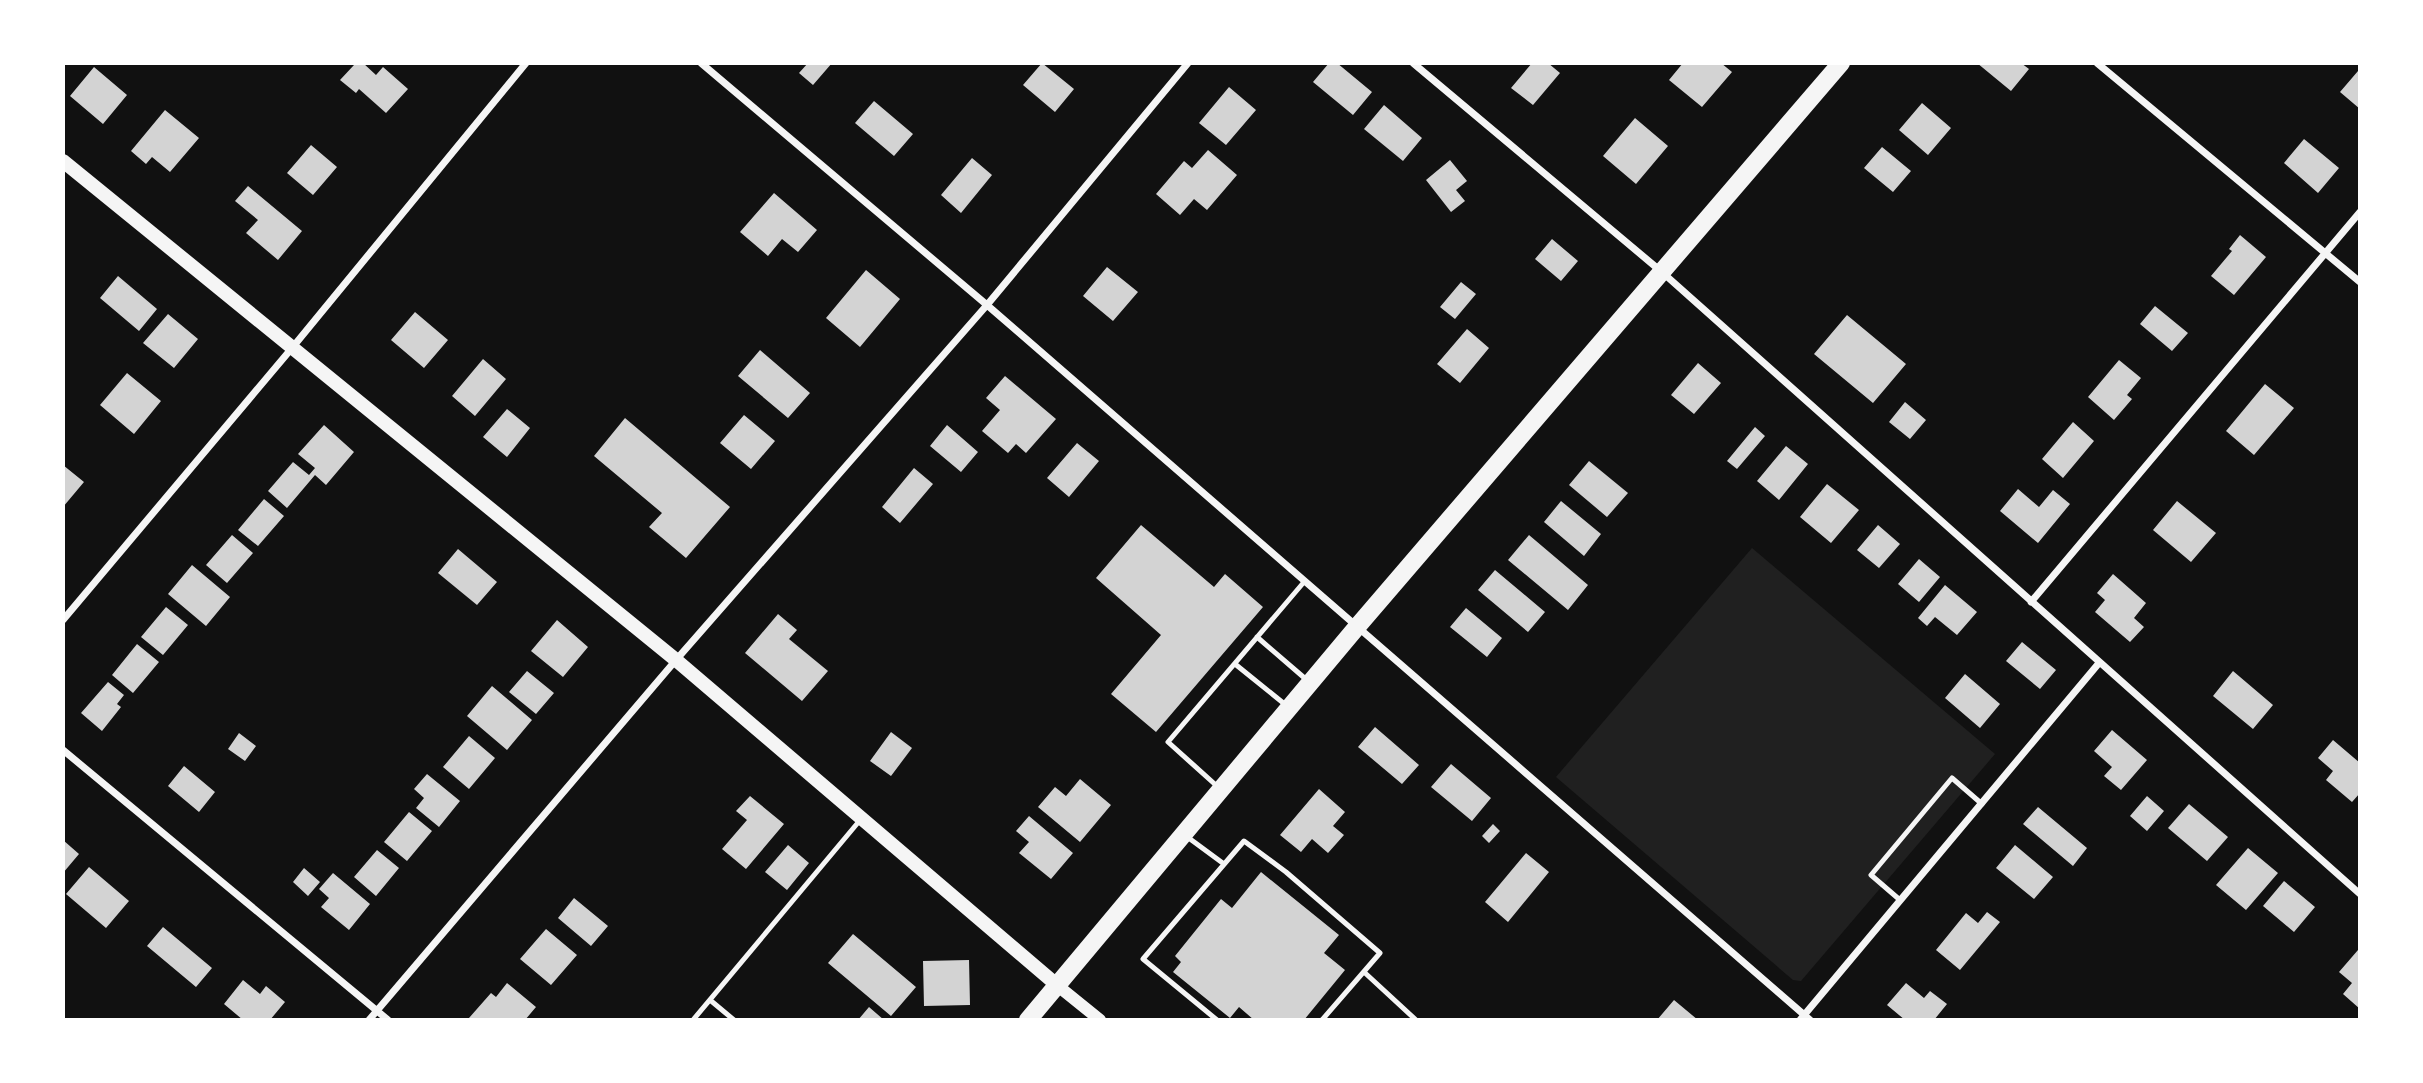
<svg xmlns="http://www.w3.org/2000/svg" width="2423" height="1083" font-family="'PT Sans Narrow',sans-serif">
	<rect width="100%" height="100%" fill="#111"/>
	<path fill="#202020" d="M1752 548 1995 754 1801 981 1793 980 1556 777Z"/>
	<path fill="#d3d3d3" d="M352 63H363L376 75 383 67 408 89 386 113 359 89 356 93 340 80 354 65Z
		M808 63H832L813 85 799 73Z
		M1042 63 1074 89 1055 112 1023 85Z
		M1329 63H1337L1372 92 1353 115 1313 82Z
		M1532 63H1548L1560 73 1533 105 1511 88Z
		M1683 63H1721L1732 72 1702 107 1669 80Z
		M1977 63H2021L2029 69 2011 91Z
		M94 67 127 95 103 124 70 96Z
		M2358 71 2360 72V109L2340 92Z
		M1229 87 1256 110 1226 145 1199 123Z
		M874 101 913 134 894 156 855 123Z
		M1922 103 1951 128 1928 155 1899 130Z
		M1384 105 1422 138 1403 161 1364 129Z
		M165 110 199 138 170 172 152 157 146 164 131 151Z
		M1635 118 1668 146 1636 184 1603 156Z
		M2304 139 2339 168 2318 193 2284 163Z
		M311 145 337 167 313 195 287 173Z
		M1882 147 1911 171 1893 192 1864 168Z
		M1208 150 1237 175 1207 210 1194 199 1180 215 1156 194 1184 161 1192 168Z
		M972 158 992 175 961 213 941 195Z
		M1450 160 1467 181 1456 190 1465 201 1451 212 1426 180Z
		M248 186 302 231 278 260 246 233 258 220 235 201Z
		M774 193 817 230 798 252 782 239 768 256 740 232Z
		M2240 235 2266 257 2234 295 2211 276 2232 251 2229 249Z
		M1552 239 1578 261 1561 281 1535 259Z
		M1107 267 1138 292 1113 321 1083 296Z
		M866 270 900 299 860 347 826 318Z
		M118 276 157 309 139 331 100 298Z
		M1461 282 1476 294 1455 319 1440 307Z
		M2155 306 2188 333 2172 351 2140 324Z
		M415 312 448 340 424 368 391 340Z
		M168 314 198 339 174 368 143 343Z
		M1847 315 1906 364 1873 403 1814 354Z
		M1467 329 1489 348 1460 383 1437 364Z
		M760 350 810 393 788 418 738 376Z
		M483 359 506 379 475 416 452 396Z
		M2119 360 2141 378 2127 395 2132 399 2114 420 2088 397Z
		M1698 363 1721 383 1694 414 1671 395Z
		M127 373 161 401 134 434 100 405Z
		M1005 376 1056 419 1026 453 1016 444 1008 453 982 431 1000 410 986 398Z
		M2265 384 2294 408 2254 455 2226 431Z
		M1905 402 1926 420 1910 439 1889 422Z
		M507 409 530 428 507 457 483 437Z
		M744 415 775 441 751 469 720 443Z
		M625 418 730 507 686 558 649 527 662 513 594 456Z
		M2073 422 2094 441 2063 478 2042 459Z
		M324 425 354 452 326 485 315 475 287 508 268 491 293 462 309 475 315 468 298 454Z
		M947 425 978 452 961 472 930 446Z
		M1755 427 1765 436 1737 469 1727 461Z
		M1077 443 1099 461 1069 497 1047 478Z
		M1786 446 1808 464 1779 500 1757 481Z
		M1589 461 1628 493 1607 517 1569 485Z
		M63 465 84 482 63 507Z
		M914 468 933 484 900 523 882 507Z
		M1827 484 1859 510 1831 543 1800 517Z
		M2018 489 2039 507 2053 490 2070 504 2038 543 2000 511Z
		M264 499 284 516 258 546 238 530Z
		M1561 501 1601 534 1584 556 1544 522Z
		M2177 501 2216 533 2191 562 2153 530Z
		M1141 525 1214 587 1225 574 1263 607 1156 732 1111 694 1161 635 1096 578Z
		M1878 525 1900 544 1879 568 1857 550Z
		M232 535 253 553 227 583 206 565Z
		M1529 535 1588 585 1568 610 1508 560Z
		M458 549 497 582 477 605 438 573Z
		M1919 559 1940 577 1919 602 1898 584Z
		M192 565 230 597 206 626 168 594Z
		M1495 570 1545 612 1528 632 1478 590Z
		M2113 574 2146 603 2134 618 2144 627 2130 642 2095 612 2105 600 2097 593Z
		M1945 585 1977 612 1957 635 1935 617 1927 626 1918 618Z
		M166 607 188 625 163 655 141 637Z
		M1466 608 1502 638 1487 657 1450 627Z
		M778 614 797 630 789 639 828 671 802 701 745 653Z
		M557 620 588 647 563 677 531 651Z
		M2022 642 2056 670 2040 689 2006 661Z
		M137 644 159 662 133 693 112 675Z
		M527 671 554 693 536 714 509 692Z
		M2233 671 2273 705 2253 729 2213 696Z
		M1965 674 2000 704 1980 728 1945 698Z
		M108 682 124 695 117 704 121 707 102 731 81 713Z
		M492 686 532 720 507 750 467 716Z
		M1375 727 1419 765 1402 784 1358 747Z
		M2112 730 2147 760 2121 790 2104 776 2112 767 2094 751Z
		M891 732 912 748 891 776 870 761Z
		M239 733 256 746 245 761 228 749Z
		M469 736 495 758 469 789 443 767Z
		M2333 740 2360 763V793L2352 802 2326 780 2333 771 2318 758Z
		M1451 764 1491 798 1472 821 1431 787Z
		M184 766 215 792 199 812 168 786Z
		M427 774 460 801 439 827 416 808 424 798 414 789Z
		M1080 779 1111 805 1080 842 1038 807 1055 787 1066 796Z
		M1319 789 1345 812 1333 826 1344 835 1328 853 1312 839 1301 852 1280 835Z
		M750 796 784 824 746 869 722 849 747 820 736 811Z
		M2147 796 2164 811 2147 831 2130 816Z
		M2189 804 2228 837 2207 861 2168 828Z
		M2038 807 2087 848 2073 866 2023 824Z
		M409 812 432 831 407 861 384 842Z
		M1029 816 1073 853 1051 879 1019 853 1029 842 1016 831Z
		M1493 824 1500 831 1489 843 1482 836Z
		M63 840 79 854 63 873Z
		M788 845 809 863 787 890 765 872Z
		M2015 845 2053 877 2034 899 1996 868Z
		M2248 848 2278 873 2246 910 2216 885Z
		M377 850 399 868 376 896 354 877Z
		M1526 853 1549 872 1508 922 1485 902Z
		M89 867 129 901 106 928 66 894Z
		M304 868 320 882 308 896 293 882Z
		M1261 872 1339 935 1324 953 1345 970 1304 1020H1254L1239 1007 1230 1018 1173 972 1181 962 1175 956 1221 899 1232 908Z
		M333 873 370 904 349 930 321 907 329 898 319 889Z
		M2284 881 2315 907 2294 932 2263 906Z
		M574 898 608 926 591 946 558 918Z
		M1987 912 2000 922 1960 970 1936 950 1966 913 1978 923Z
		M163 927 212 968 196 987 147 946Z
		M546 929 577 955 551 985 520 959Z
		M853 934 916 987 891 1016 828 963Z
		M2358 950 2360 951V1009L2343 994 2352 983 2339 972Z
		M969 960 970 1005 924 1006 923 961Z
		M243 980 260 994 266 986 285 1002 270 1020H243L224 1004Z
		M507 983 536 1007 525 1020 469 1018 491 993 496 997Z
		M1906 983 1924 998 1930 991 1947 1004 1934 1020H1905L1887 1005Z
		M1674 1000 1698 1020H1657Z
		M869 1007 884 1020H858Z"/>
	<g fill="none" stroke-linecap="round" stroke-linejoin="round">
		<path stroke="#f5f5f5" stroke-width="5" d="M1257 637 1308 681
			M1235 664 1287 706
			M1218 787 1168 742 1304 582
			M1186 836 1224 864
			M1900 900 1871 875 1952 778 1982 804
			M1364 972 1416 1020
			M710 1000 734 1020
			M693 1020 861 819
			M1217 1020 1143 959 1244 841 1286 872 1380 953 1322 1020"/>
		<path stroke="#f5f5f5" stroke-width="7" d="M701 63 987 305 1810 1020
			M1413 63 1663 273 2360 894
			M2097 63 2360 282
			M2031 602 2360 212
			M63 620 292 348 526 63
			M63 750 388 1020
			M369 1020 676 660 987 305 1188 63
			M1800 1020 2099 663"/>
		<path stroke="#f5f5f5" stroke-width="12" d="M1058 986 1100 1020"/>
		<path stroke="#f5f5f5" stroke-width="14" d="M63 161 676 660 1058 986"/>
		<path stroke="#f5f5f5" stroke-width="18" d="M1028 1020 1356 628 1841 63"/>
	</g>
	<rect width="2423" height="1083" fill="none" stroke="#ffffff" stroke-width="130"/>
</svg>
